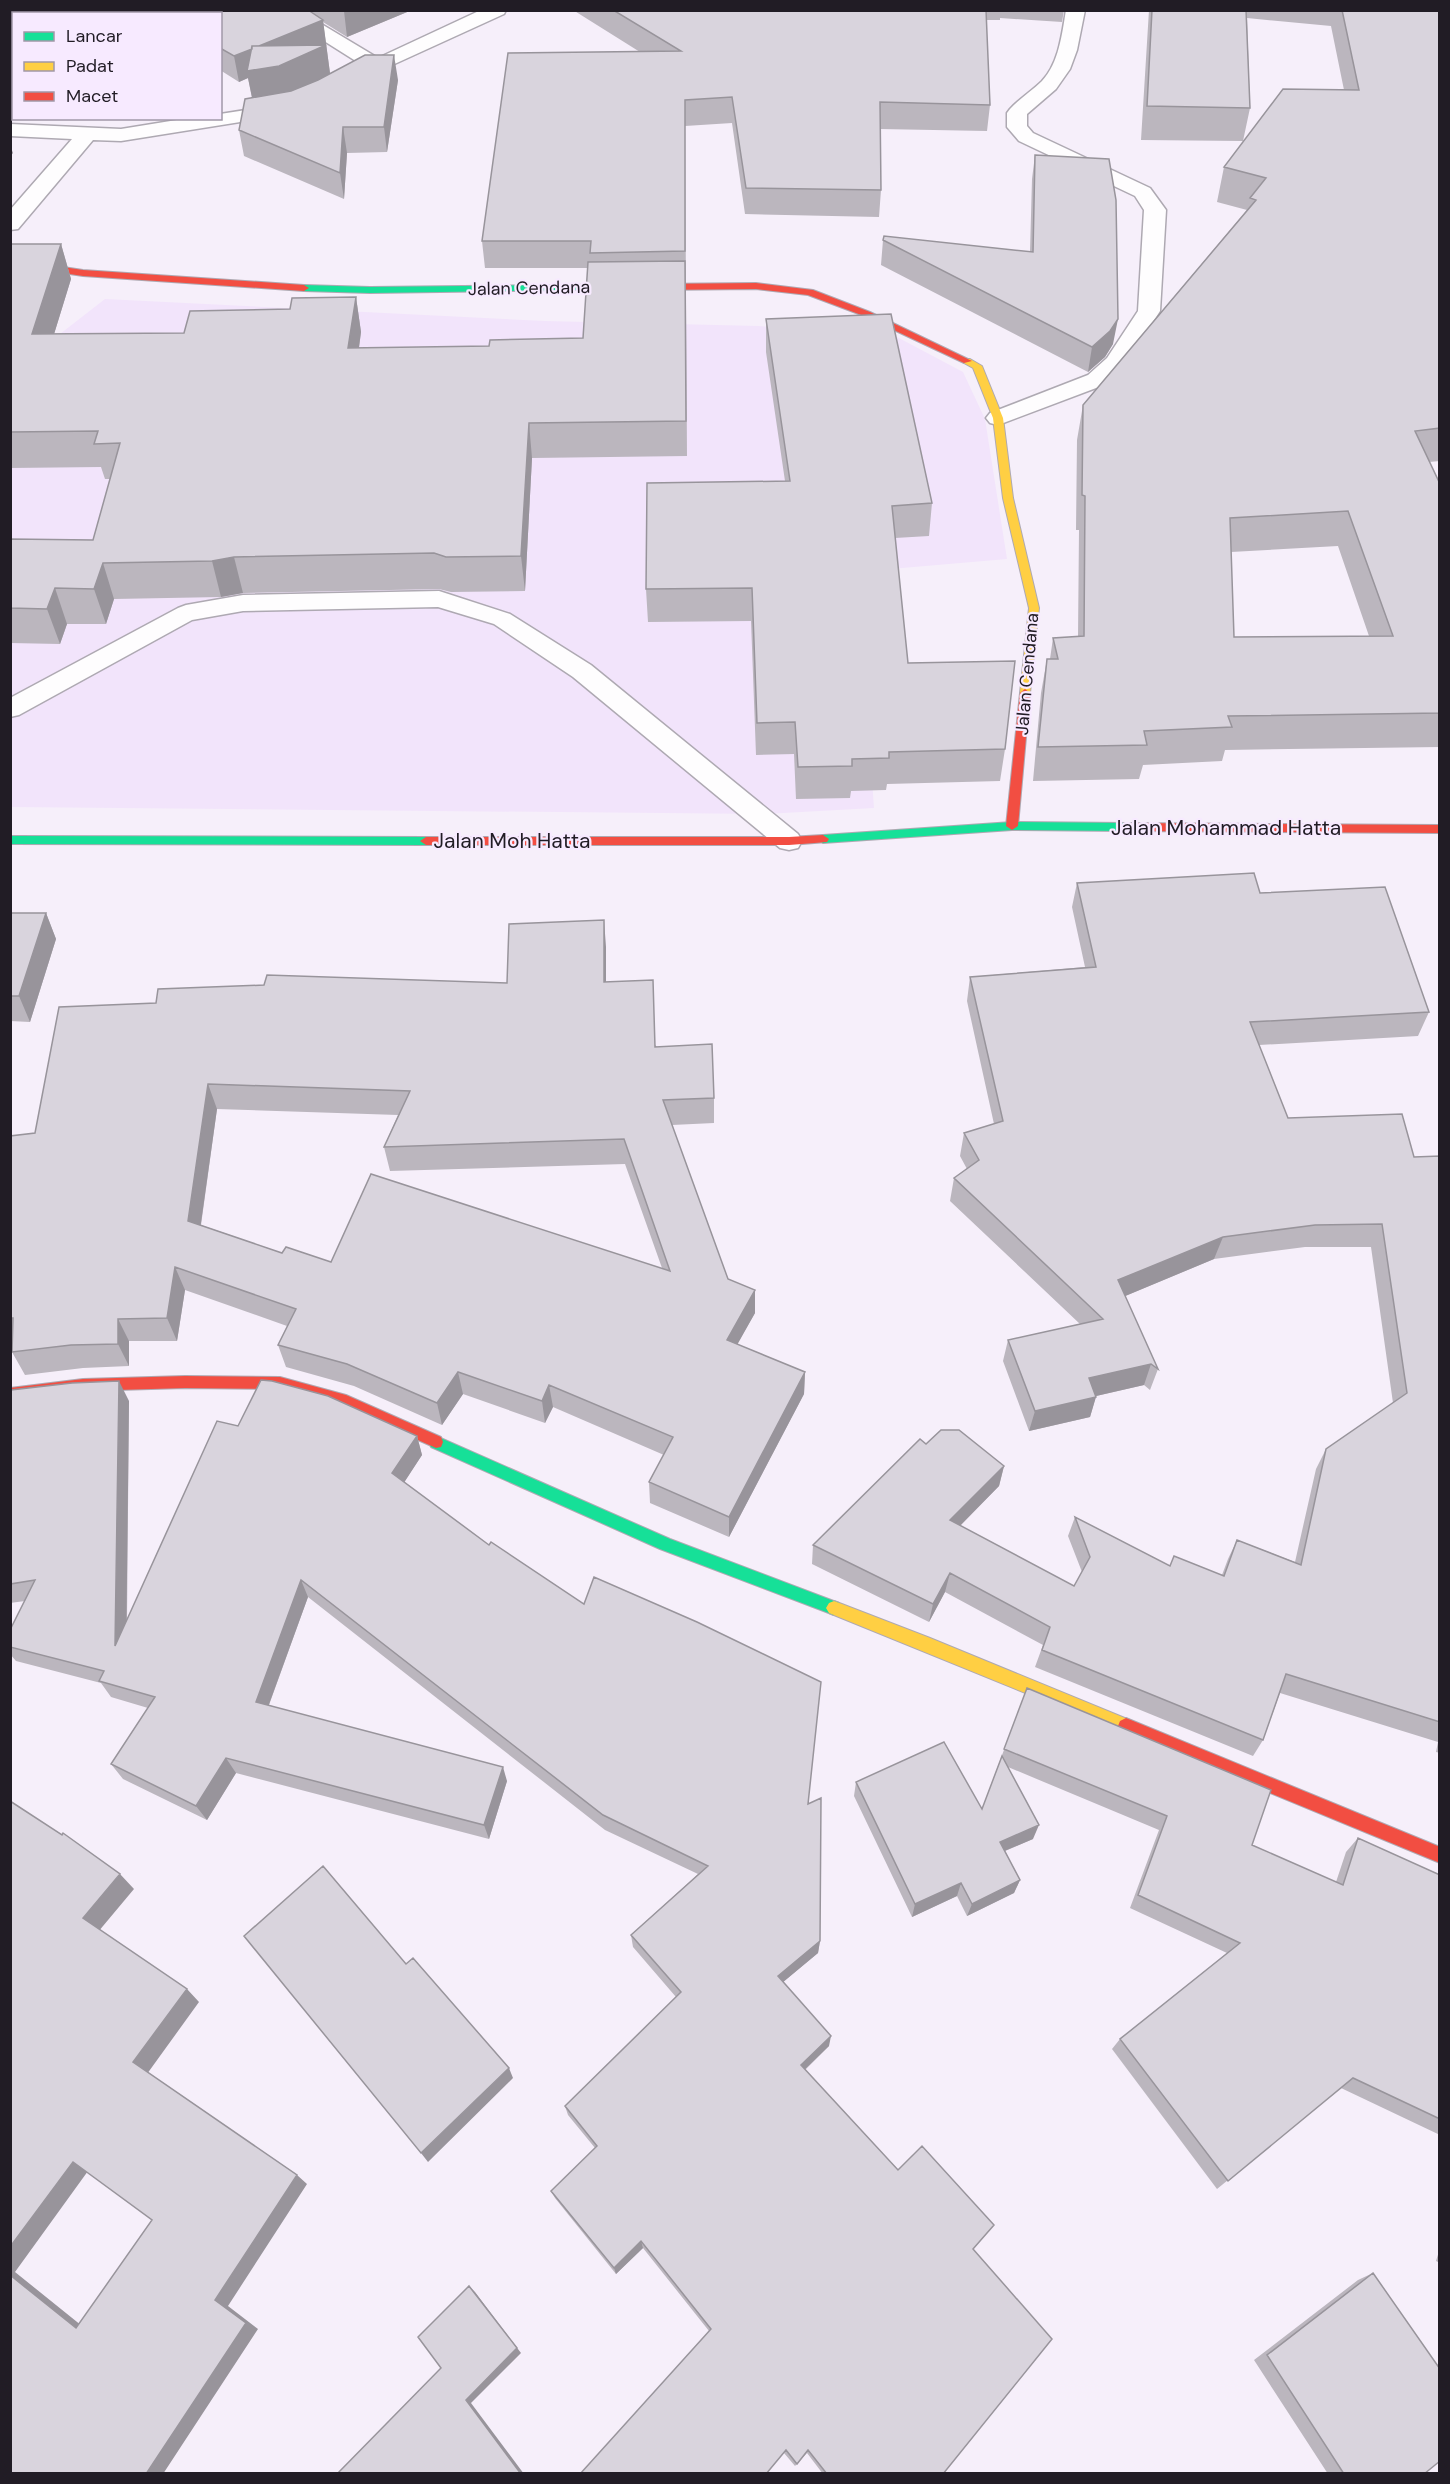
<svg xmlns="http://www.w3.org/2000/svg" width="1450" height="2484" font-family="'DM Sans',sans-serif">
	<rect width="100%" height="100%" fill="#f6effa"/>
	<path fill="#f2e4fb" d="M105 299 545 321 759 326 897 337 963 372 985 419 1007 559 867 571 861 630 874 808 765 814 11 807 10 413 42 348Z"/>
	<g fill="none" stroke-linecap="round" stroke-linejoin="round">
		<g stroke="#aea9b2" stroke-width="3">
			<path id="lane" d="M439 591 510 614 591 665 798 834 802 841 798 848 789 850 780 848 573 677 494 624 438 607 243 611 192 620 19 715 10 717V698L178 608 186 605 243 595Z"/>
		</g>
		<g stroke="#aea9b2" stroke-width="3">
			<path id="street" d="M275 10H298L378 58 481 10H506L504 14 377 72 370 70Z
				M1066 10H1085L1077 50 1070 69 1056 89 1027 114V126L1033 133 1150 188 1166 210 1160 311 1124 367 1104 385 998 425 990 423 986 418 990 413 1088 375 1107 358 1138 311 1144 210 1135 196 1019 141 1007 127V113L1010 109C1020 98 1032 91 1042 81 1059 63 1062 34 1066 10Z
				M284 104 291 106 294 110 291 114 121 141 93 140 18 229 10 230V210L72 139 10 136V124L121 129 189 118H220V114Z"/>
		</g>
		<g stroke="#aea9b2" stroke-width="2">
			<path id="fast" d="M653 284 656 285V289L370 293 304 291 299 288 304 285 370 287Z
				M1012 822 1126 823 1132 827 1126 831 1012 830 823 843 817 839 823 835Z
				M10 836 426 837 432 841 426 845 10 844Z
				M436 1436 670 1539 839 1603 842 1608 839 1613 834 1615 660 1549 431 1447 429 1442 431 1437Z"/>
		</g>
		<g stroke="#aea9b2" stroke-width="2">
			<path id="slow" d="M964 359H970L982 366 1003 418 1013 498 1039 608 1030 693 1025 697 1020 693 1029 608 1003 498 993 418 973 368 964 363Z
				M834 1601 930 1638 1132 1721 1134 1726 1132 1731 1126 1734 829 1613 826 1608 829 1603Z"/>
		</g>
		<g stroke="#aea9b2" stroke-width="2">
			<path id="jam" d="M10 259 83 270 304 285 309 288 304 291 83 276 10 265Z
				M756 283 813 290 870 312 972 361 964 363 864 316 808 295 756 289 653 290 648 287 653 284Z
				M1025 689 1030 693 1018 826 1012 830 1006 826 1020 693Z
				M1126 823 1440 825V833L1126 831 1120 827Z
				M823 835 829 839 827 842 789 845H426L420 841 426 837H789Z
				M185 1376 280 1377 346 1395 441 1437 443 1442 441 1447 436 1448 339 1405 280 1389 185 1388 83 1391 10 1400V1388L83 1379Z
				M1126 1718 1440 1847V1863L1120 1731 1118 1726 1120 1721Z"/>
		</g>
		<use href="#lane" fill="#fefdfe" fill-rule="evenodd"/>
		<use href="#street" fill="#fefdfe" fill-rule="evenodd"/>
		<use href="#fast" fill="#16e098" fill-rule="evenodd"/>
		<use href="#slow" fill="#ffcf43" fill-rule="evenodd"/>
		<use href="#jam" fill="#f24e42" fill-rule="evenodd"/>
	</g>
	<path fill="#bbb6be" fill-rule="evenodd" d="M10 10H132L126 14H14V56L10 55Z
		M168 10H412L347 37 323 22 330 73 398 80 387 152 347 153 344 199 244 156 239 130 252 98 248 78 239 82 220 70V14Z
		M573 10H1064L1062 22 1000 18V20H986L990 105 987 131 880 129 881 190 879 217 745 214 732 123 685 126 687 456 532 458 525 591 451 592 439 589 243 593 221 597 114 599 106 624H67L60 644 10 643V539L93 540 110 479H105L101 467 10 468V244H61L71 279 54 334 184 333 290 309 356 297 361 332 359 348 489 346 583 338 588 268H485L482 241 640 52Z
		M1149 10H1440V461L1429 462 1440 484V747L1225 750 1222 761 1143 765 1139 779 1033 781 1041 693 1047 659H1050L1053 638 1078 637 1079 530H1076L1077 440 1083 405 1247 210 1217 202 1224 167 1344 90 1331 26 1247 18 1250 108 1243 141 1141 140ZM1338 546 1369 636 1234 637 1231 552Z
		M1035 155 1113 344 1105 357 1088 372 881 265 883 240 1030 252 1032 179Z
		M766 319 932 503 929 536 895 538 908 663 1005 749 1000 781 887 784 886 790 851 791 850 798 796 799 794 754 756 755 751 621 648 622 646 589 785 481 766 352Z
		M1077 883 1260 893 1429 1012 1418 1036 1259 1045 1288 1118 1414 1157 1440 1156V1753L1436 1752 1438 1742 1280 1693 1263 1740 1253 1756 1035 1667 1043 1645 945 1592 929 1622 812 1564 813 1545 926 1444 1004 1466 999 1486 960 1526 1074 1586 1082 1572 1068 1536 1075 1517 1170 1566 1222 1575 1228 1559 1237 1540 1295 1562 1316 1469 1326 1449 1393 1403 1371 1247H1305L1214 1259 1125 1296 1158 1369 1150 1390 1144 1385 1096 1396 1090 1417 1029 1431 1003 1361 1008 1340 1080 1324 950 1201 954 1178 967 1169 960 1156 964 1133 994 1124 967 1001 970 977 1085 967 1072 907Z
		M10 913H46L56 939 30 1022 10 1021Z
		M606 947V982L656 1046 714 1098V1123L672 1125 728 1279 755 1290V1313L737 1344 805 1372 804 1394 729 1537 650 1503 649 1482 664 1455 553 1407 545 1423 463 1394 442 1425 354 1386 286 1367 278 1345 287 1326 185 1290 177 1341H129V1366L83 1368 25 1375 12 1352V1341H10V1136L35 1133 156 1003 507 983ZM217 1109 398 1115 384 1147 390 1171 625 1164 662 1268 331 1262 282 1253 201 1225Z
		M129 1401 127 1620 238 1426 417 1436 422 1455 404 1482 808 1804 820 1941 818 1953 783 1982 829 2046 805 2070 973 2250 943 2474H823L807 2453 795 2466 784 2453 709 2331 643 2248 616 2274 555 2198 551 2191 595 2148 568 2115 565 2106 676 1997 633 1947 631 1935 698 1874 605 1830 308 1597 269 1705 507 1781 489 1839 236 1773 207 1820 123 1779 111 1764 148 1708 111 1697 101 1683 16 1661 10 1654V1630L25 1601 10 1603V1407Z
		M1027 1688 1252 1845 1336 1882 1346 1852 1358 1838 1440 1875V2135L1341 2088 1217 2189 1112 2049 1120 2039 1227 1953 1130 1908 1159 1830 1008 1767 1033 1839 1005 1851 1020 1880 1014 1893 967 1916 957 1896 912 1917 854 1796 856 1782 982 1809Z
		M1440 2248V2263L1436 2261Z
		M1373 2273 1424 2474H1328L1254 2360 1358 2280Z"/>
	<path fill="#98949b" d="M66 10H132L126 14H60Z
		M346 10H412L347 37 344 11Z
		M323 20 331 81 254 107 248 78 239 82 234 56Z
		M394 55 398 80 387 152 384 127Z
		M343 127 347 153 344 199 340 173Z
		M10 145 13 153 10 157Z
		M61 244 71 279 43 370 32 334Z
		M356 297 361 332 354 383 348 348Z
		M1118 319 1113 344 1105 357 1088 372 1092 347Z
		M529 423 532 458 525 591 521 556Z
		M234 557 243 593 221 597 212 561Z
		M103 563 114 599 106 624 94 589Z
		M55 588 67 624 60 644 47 609Z
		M46 913 56 939 30 1022 19 996Z
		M604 920 606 947V1008L604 982Z
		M208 1084 217 1109 198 1244 188 1221Z
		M1223 1237 1214 1259 1111 1302 1118 1280Z
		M175 1267 185 1290 177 1341 167 1318Z
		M755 1290V1313L727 1363V1340Z
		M118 1319 129 1341V1366L118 1344Z
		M1151 1364 1144 1385 1083 1399 1089 1378Z
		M458 1372 463 1394 442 1425 437 1403Z
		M805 1372 804 1394 729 1537V1517Z
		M119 1381 129 1401 126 1662 115 1646Z
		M549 1385 553 1407 545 1423 542 1401Z
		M1096 1397 1090 1417 1029 1431 1035 1411Z
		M417 1436 422 1455 398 1492 392 1473Z
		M1004 1466 999 1486 946 1540 950 1520Z
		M950 1573 945 1592 929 1622 933 1604Z
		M301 1580 308 1597 264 1718 256 1702Z
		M226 1758 236 1773 207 1820 196 1806Z
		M503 1767 507 1781 489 1839 484 1825Z
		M1039 1825 1033 1839 995 1855 1000 1842Z
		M120 1874 134 1889 98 1932 83 1918Z
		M1020 1880 1014 1893 967 1916 972 1904Z
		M961 1883 957 1896 912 1917 915 1904Z
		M820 1941 818 1953 776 1988 778 1976Z
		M187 1989 199 2002 147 2074 133 2062Z
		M831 2036 829 2046 799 2075 801 2065Z
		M509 2068 513 2078 428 2162 421 2153Z
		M73 2162 88 2171 15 2272 92 2334 76 2328 10 2275V2247Z
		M297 2175 307 2184 228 2306 258 2329 163 2474H146L215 2300Z
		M641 2241 643 2248 616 2274 614 2268Z
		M469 2286 475 2292 521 2353 471 2403 524 2474H521L466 2400Z"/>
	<path fill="#d9d4dd" stroke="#98949b" stroke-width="1.5" fill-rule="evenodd" d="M10 10H66L60 14H14V30L10 28Z
		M168 10H308L323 20 259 46H252V49L234 56 220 48V14L162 13Z
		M613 10H986L990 105 880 102 881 190 746 188 732 97 685 100V251L590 253 591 241H482L508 53 681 51Z
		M1152 10H1246L1250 108 1147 106Z
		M1342 10H1440V428L1415 431 1440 484V713L1228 716 1232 727 1144 731 1147 745 1038 747 1047 659H1058L1053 638 1084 636 1085 496 1082 495 1083 405 1256 200 1250 198 1266 178 1224 167 1283 89 1359 90ZM1348 511 1393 636 1234 637 1230 518Z
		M326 45 279 66 247 71 252 46Z
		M365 55H394L384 127H343L340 173 239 130 245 99 291 91 318 80Z
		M1035 155 1109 159 1116 200 1118 319 1110 331 1092 347 883 240 884 236 1033 252Z
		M10 244H61L32 334 184 333 190 311 290 309 292 298 356 297 348 348 489 346 490 340 583 338 588 262 685 261 686 421 529 423 521 556 446 557 434 553 234 557 212 561 103 563 94 589 55 588 47 609 10 608V539L93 540 120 443 94 444 98 431 10 432V391L11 388H10Z
		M891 314 932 503 892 506 908 663 1015 661 1005 749 889 752V758L852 759V766L798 767 795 722 757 723 752 588 646 589 647 483 790 481 766 319Z
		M1254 873 1260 893 1385 887 1429 1012 1250 1022 1288 1118 1402 1114 1414 1157 1440 1156V1722L1286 1674 1263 1740 1042 1650 1050 1627 950 1573 933 1604 813 1545 920 1439 926 1444 941 1430H959L1004 1466 950 1520 1074 1586 1090 1557 1075 1517 1170 1566 1174 1556 1224 1576 1237 1540 1301 1565 1326 1449 1407 1393 1382 1224 1315 1225 1223 1237 1118 1280 1158 1369 1151 1364 1089 1378 1096 1397 1035 1411 1008 1340 1103 1319 954 1178 979 1160 964 1133 1003 1121 970 977 1096 967 1077 883Z
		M10 913H46L19 996H10Z
		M604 920V982L653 980 655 1047 712 1044 714 1098 663 1100 728 1279 755 1290 727 1340 805 1372 729 1517 649 1482 673 1437 549 1385 542 1401 458 1372 437 1403 347 1364 278 1345 296 1309 175 1267 167 1318 118 1319V1344L71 1345 12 1352 13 1318H10V1136L35 1133 59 1007 156 1003 158 989 264 985 267 975 507 983 509 924ZM208 1084 410 1091 384 1147 624 1139 670 1271 371 1174 331 1262 286 1247 282 1253 188 1221Z
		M261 1380 272 1381 328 1396 417 1436 392 1473 489 1545 491 1542 584 1604 594 1577 697 1622 821 1682 808 1804 821 1798 820 1941 778 1976 831 2036 801 2065 898 2170 922 2146 994 2225 973 2249 1052 2339 943 2474H827L808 2450 797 2464 786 2450 766 2474H580L711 2329 641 2241 614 2268 551 2191 597 2146 565 2106 681 1992 631 1935 708 1866 603 1815 301 1580 256 1702 503 1767 484 1825 226 1758 196 1806 111 1764 155 1697 99 1681 104 1671 10 1647V1630L35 1580 10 1584V1407L11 1390 72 1383 119 1381 115 1646 217 1421 238 1426Z
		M1027 1688 1271 1790 1252 1845 1343 1885 1358 1838 1440 1875V2119L1353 2078 1228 2181 1120 2039 1240 1943 1138 1895 1167 1816 1004 1749Z
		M944 1742 982 1809 1002 1756 1039 1825 1000 1842 1020 1880 972 1904 961 1883 915 1904 856 1782Z
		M10 1801 62 1835 63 1833 120 1874 83 1918 187 1989 133 2062 297 2175 215 2300 246 2323 146 2474H10V2275L76 2328 152 2220 73 2162 10 2247Z
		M323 1866 406 1964 413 1958 509 2068 421 2153 244 1936Z
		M1373 2273 1440 2369V2461L1424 2474H1344L1267 2355Z
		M469 2286 517 2348 466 2400 521 2474H337L441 2368 418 2337Z"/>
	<g text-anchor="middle" stroke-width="4.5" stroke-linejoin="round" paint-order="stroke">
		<g font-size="18" fill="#211c25" stroke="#f7eaff">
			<text transform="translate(529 288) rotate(-1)" y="6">Jalan Cendana</text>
			<text transform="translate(1027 674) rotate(-85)" y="6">Jalan Cendana</text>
		</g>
		<g font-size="21" fill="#211c25" stroke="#f7eaff">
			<text x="1226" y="835">Jalan Mohammad Hatta</text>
			<text x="512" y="848">Jalan Moh Hatta</text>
		</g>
	</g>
	<rect width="1450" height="2484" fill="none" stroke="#211c25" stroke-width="24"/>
	<rect x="12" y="12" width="210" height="108" fill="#f7eaff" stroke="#a198a8" stroke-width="1.5"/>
	<rect x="24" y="32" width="30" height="9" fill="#16e098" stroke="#a198a8" stroke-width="1.5"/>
	<text x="66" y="42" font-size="18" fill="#211c25">Lancar</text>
	<rect x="24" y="62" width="30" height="9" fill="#ffcf43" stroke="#a198a8" stroke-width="1.5"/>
	<text x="66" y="72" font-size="18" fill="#211c25">Padat</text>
	<rect x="24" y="92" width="30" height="9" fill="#f24e42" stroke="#a198a8" stroke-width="1.5"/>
	<text x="66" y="102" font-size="18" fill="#211c25">Macet</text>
</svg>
